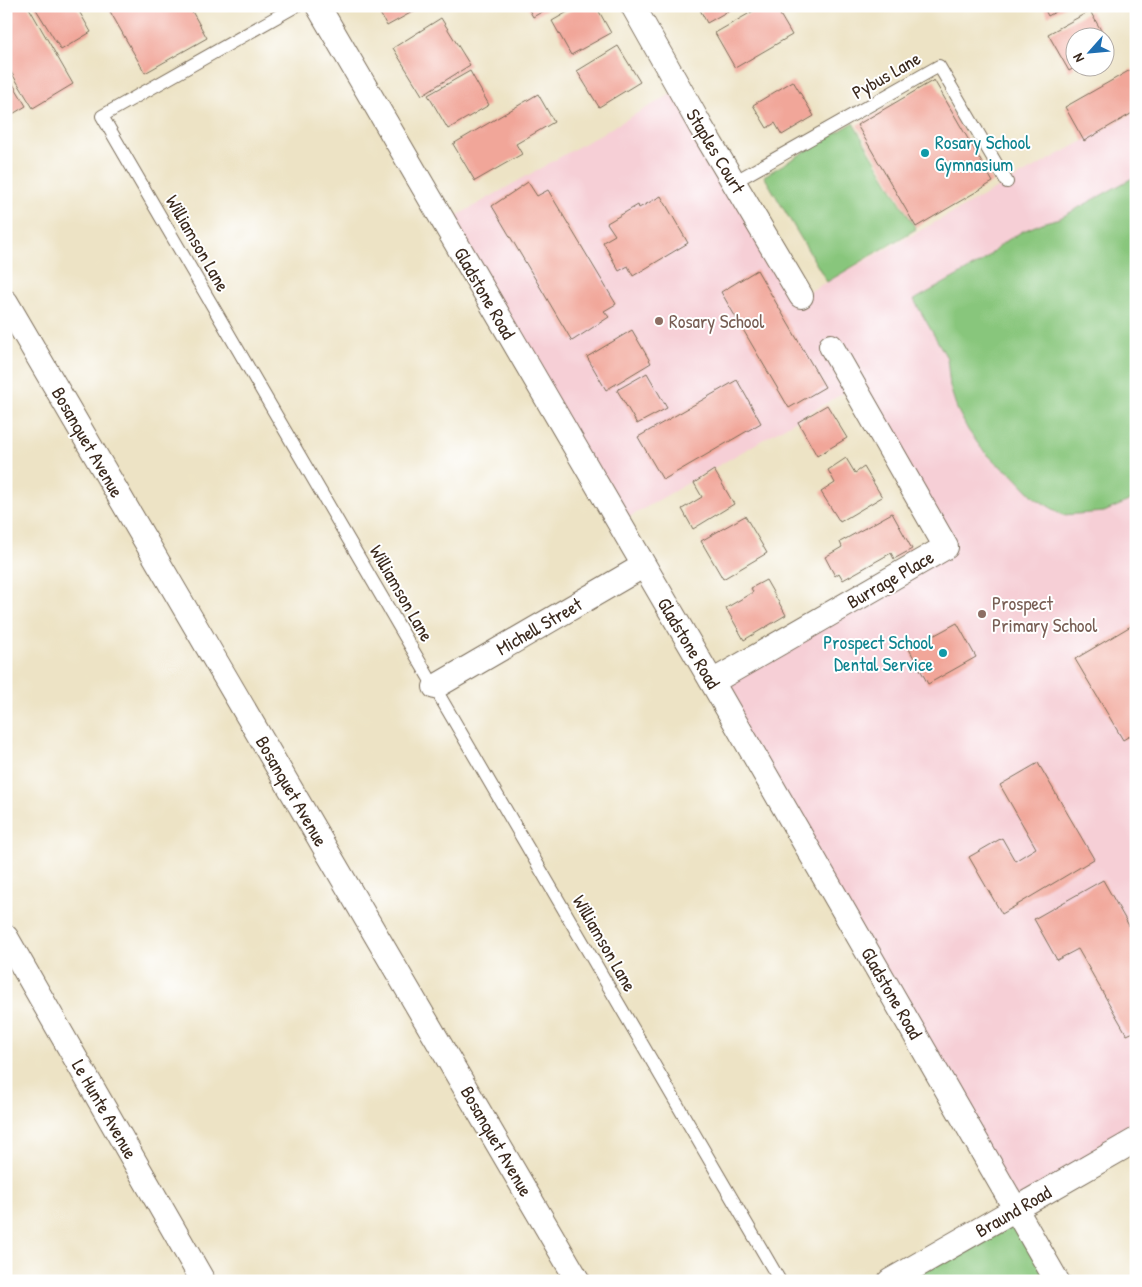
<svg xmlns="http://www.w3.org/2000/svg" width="1142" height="1287" font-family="'Patrick Hand',sans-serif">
	<rect width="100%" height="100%" fill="#fff"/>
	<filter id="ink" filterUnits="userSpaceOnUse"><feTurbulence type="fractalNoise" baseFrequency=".02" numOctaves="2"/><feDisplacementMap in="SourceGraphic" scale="10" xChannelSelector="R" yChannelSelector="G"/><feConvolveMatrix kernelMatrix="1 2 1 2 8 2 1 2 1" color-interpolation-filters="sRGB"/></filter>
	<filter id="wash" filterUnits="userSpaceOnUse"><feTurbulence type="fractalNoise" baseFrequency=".0096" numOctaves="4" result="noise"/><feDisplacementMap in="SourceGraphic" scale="20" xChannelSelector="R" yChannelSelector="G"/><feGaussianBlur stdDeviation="1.12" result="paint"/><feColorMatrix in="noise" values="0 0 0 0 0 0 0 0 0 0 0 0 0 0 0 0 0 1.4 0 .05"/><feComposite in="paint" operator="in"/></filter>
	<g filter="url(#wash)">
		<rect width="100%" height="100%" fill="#ede3c5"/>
		<path fill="#f6cfd6" d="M680 89 801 296 1136 112V1140L1016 1209 712 682 946 547 854 387 619 523 444 223Z"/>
		<path fill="#88c67c" stroke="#62784d" d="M853 123 916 229 827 282 764 176Z
			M1136 176V498L1104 512 1063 515 1035 498 1012 474 996 463 981 448 968 430 957 409 950 387 947 358 914 300 982 262 1003 243 1023 231 1045 222 1060 218Z
			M1016 1209 1057 1281H890Z"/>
		<g id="blocks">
			<path fill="#f1a699" d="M17 6H28L73 84 33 108 6 64V13Z
				M34 6H76L91 32 61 50Z
				M107 6H189L207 38 145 73Z
				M376 6H423L387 26Z
				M527 6H552L533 17Z
				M578 6H596L611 33 571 55 552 21Z
				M698 6H737L707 23Z
				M762 6H775L792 35 735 68 715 33Z
				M1043 6H1066L1048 16Z
				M1090 11 1111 48 1104 51V38H1074V68L1069 71 1048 34Z
				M441 18 470 65 422 95 393 48Z
				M618 46 640 82 599 107 577 71Z
				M1132 69 1136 76V111L1084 141 1065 107Z
				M470 71 489 105 448 129 428 95Z
				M6 72 26 106 6 118Z
				M934 80 993 182 916 227 857 125Z
				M793 81 814 116 782 135 775 123 767 128 753 105Z
				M538 94 554 122 516 144 522 154 475 181 453 144Z
				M528 182 537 196 548 190 616 304 604 311 609 317 572 341 492 206Z
				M661 196 688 243 633 276 628 266 619 271 603 242 615 235 607 223 638 205 639 208Z
				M757 270 825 387 789 408 721 292Z
				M632 330 651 363 606 390 587 357Z
				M647 373 667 408 637 424 617 390Z
				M737 380 761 423 663 480 638 437Z
				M827 405 847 438 817 456 798 422Z
				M846 458 855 473 864 467 882 497 840 522 821 492 835 483 828 470Z
				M714 470 734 504 693 529 682 509 702 497 694 483Z
				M892 513 912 549 894 559 891 553 843 580 839 573 835 576 825 557 842 547 840 542Z
				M745 516 767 553 723 579 701 541Z
				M766 580 786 615 744 640 726 608 753 592 751 588Z
				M957 623 976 657 928 684 909 649Z
				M1136 623V732L1123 740 1075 659Z
				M1038 763 1094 859 1002 914 969 857 1002 838 1015 861 1036 848 1000 785Z
				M1103 880 1136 938V1031L1127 1035 1078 949 1057 960 1034 919Z"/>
		</g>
	</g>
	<g filter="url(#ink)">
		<use href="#blocks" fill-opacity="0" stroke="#796b58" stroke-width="1"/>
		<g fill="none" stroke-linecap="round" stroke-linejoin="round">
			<g stroke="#796b58" stroke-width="14">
				<path id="lane" d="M296 6 102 116 780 1281
					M734 182 939 66 1007 182"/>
			</g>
			<g stroke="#796b58" stroke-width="26">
				<path id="street" d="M318 6 712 682 1057 1281
					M633 6 701 127 801 296
					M6 302 578 1281
					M712 682 946 547 831 346
					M435 687 643 566
					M6 937 203 1281
					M890 1281 1136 1140"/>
			</g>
			<use href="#lane" stroke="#fff" stroke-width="12"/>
			<use href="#street" stroke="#fff" stroke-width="24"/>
		</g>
	</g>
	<g fill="#0f9aa8" stroke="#fff" stroke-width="2">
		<circle cx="925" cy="153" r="5"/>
		<circle cx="943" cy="653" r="5"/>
	</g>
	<g fill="#8d6e63" stroke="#fff" stroke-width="2">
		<circle cx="659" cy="321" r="5"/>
		<circle cx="982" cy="614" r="5"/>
	</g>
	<g text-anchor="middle" stroke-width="4" stroke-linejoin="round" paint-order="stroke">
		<g font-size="19" fill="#3b2a1e" stroke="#fff">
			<text transform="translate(886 75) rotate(-30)" y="7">Pybus Lane</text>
			<text transform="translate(716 151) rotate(59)" y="7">Staples Court</text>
			<text transform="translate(198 243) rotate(60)" y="7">Williamson Lane</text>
			<text transform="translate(485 293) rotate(60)" y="7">Gladstone Road</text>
			<text transform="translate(88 442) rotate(60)" y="7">Bosanquet Avenue</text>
			<text transform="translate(890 579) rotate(-30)" y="7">Burrage Place</text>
			<text transform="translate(402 593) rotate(60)" y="7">Williamson Lane</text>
			<text transform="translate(539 626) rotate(-30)" y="7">Michell Street</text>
			<text transform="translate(689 643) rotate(59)" y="7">Gladstone Road</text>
			<text transform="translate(292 791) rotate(60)" y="7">Bosanquet Avenue</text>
			<text transform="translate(605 943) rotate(60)" y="7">Williamson Lane</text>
			<text transform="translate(892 993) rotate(60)" y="7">Gladstone Road</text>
			<text transform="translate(105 1109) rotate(60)" y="7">Le Hunte Avenue</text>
			<text transform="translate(497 1141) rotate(60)" y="7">Bosanquet Avenue</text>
			<text transform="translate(1013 1211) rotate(-30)" y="7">Braund Road</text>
		</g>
		<g font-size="19" fill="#0d838f" stroke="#fff" text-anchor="start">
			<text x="935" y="149">Rosary School<tspan x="935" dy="22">Gymnasium</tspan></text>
			<text x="933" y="649" text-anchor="end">Prospect School<tspan x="933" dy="22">Dental Service</tspan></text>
		</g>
		<g font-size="19" fill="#785e54" stroke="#fff" text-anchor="start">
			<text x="669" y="328">Rosary School</text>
			<text x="992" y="610">Prospect<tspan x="992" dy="22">Primary School</tspan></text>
		</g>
	</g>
	<rect width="1142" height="1287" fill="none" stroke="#fff" stroke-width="25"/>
	<g transform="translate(1090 52) rotate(243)"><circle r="24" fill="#ffffff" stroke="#b1aaa5"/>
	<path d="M0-4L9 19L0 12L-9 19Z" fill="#1f6fb2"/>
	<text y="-8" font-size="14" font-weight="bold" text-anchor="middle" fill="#3b2a1e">N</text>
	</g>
</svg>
